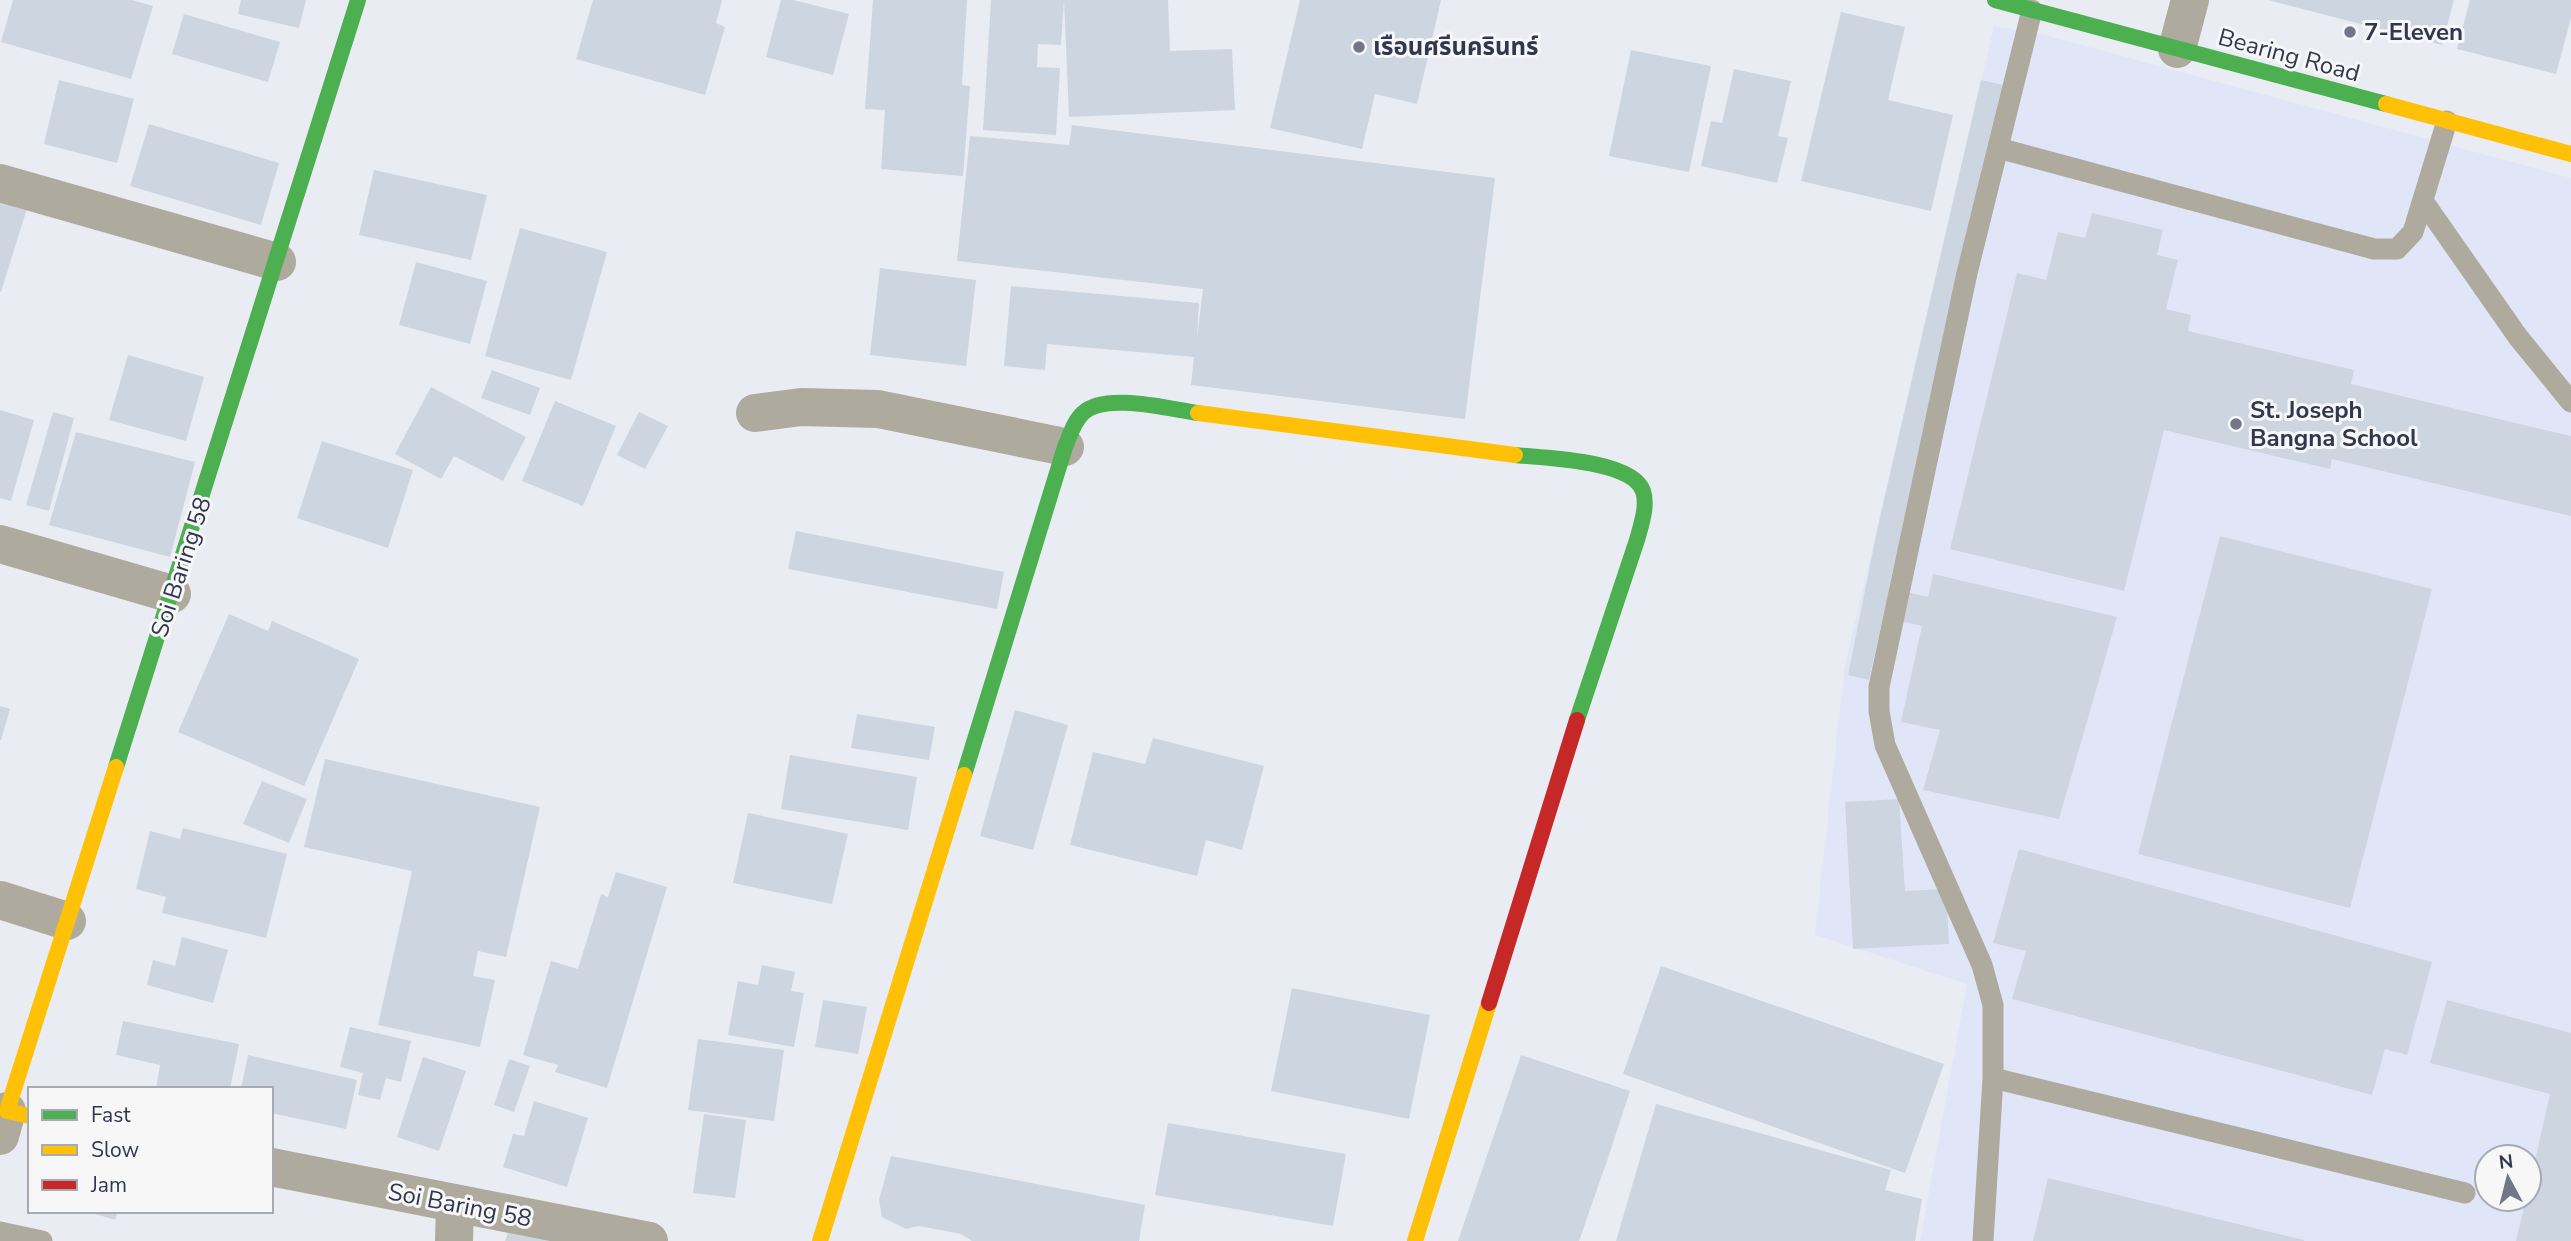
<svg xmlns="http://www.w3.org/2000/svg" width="2571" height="1241" font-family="'Nunito Sans','Noto Sans Thai',sans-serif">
	<rect width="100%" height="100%" fill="#eaecf3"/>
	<path fill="#e0e6f8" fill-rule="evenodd" d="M1994 26 2045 35 2571 178V1241H1920L1967 984 1815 935 1844 670ZM2487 1157H2529V1199H2487Z"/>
	<path fill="#cdd5e1" d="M13 0H132L153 6 131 79 1 42Z
		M241 0H306L299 28 238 14Z
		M593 0H722L716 23 725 27 705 95 576 59Z
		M781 0H793L849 14 833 75 766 57Z
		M873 0H967L962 85 970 86 963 176 881 169 885 110 865 109Z
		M991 0H1064L1061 45 1038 44 1037 67 1060 68 1056 135 983 130Z
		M1064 0H1168L1170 51 1232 49 1235 110 1069 117Z
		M1300 0H1441L1417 104 1375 94 1362 149 1270 128Z
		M2268 0H2454L2442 45Z
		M2470 0H2571V18L2556 74 2457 49Z
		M1841 12 1905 27 1888 100 1953 115 1931 211 1801 181Z
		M184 14 280 42 268 82 172 54Z
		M1631 50 1711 66 1689 172 1609 156Z
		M1734 69 1791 81 1778 136 1788 138 1777 183 1701 166 1711 121 1722 123Z
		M59 80 134 99 117 163 44 144Z
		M1981 80 2003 85 1889 588 1928 597 1933 574 2117 617 2059 819 1923 790 1940 730 1901 722 1922 626 1883 617 1869 680 1848 675 1878 526Z
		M149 124 279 163 261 225 130 186Z
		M1072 125 1495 178 1465 419 1191 385 1194 357 1047 344 1045 370 1004 366 1011 286 1199 303 1197 339 1203 289 957 261 970 136 1069 145Z
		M374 170 487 195 471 260 359 235Z
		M0 193 29 202 1 292H0Z
		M2092 213 2163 230 2157 255 2178 260 2166 309 2191 315 2188 331 2354 370 2351 384 2571 436V516L2332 459 2330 469 2164 430 2124 591 1950 549 2017 273 2046 280 2058 232 2085 238Z
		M520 228 607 252 571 380 485 356Z
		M416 262 487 281 470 344 399 325Z
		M880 268 976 280 966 366 870 355Z
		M128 355 204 377 186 441 109 420Z
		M492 370 540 388 530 415 481 398Z
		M431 387 526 437 503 481 454 456 441 479 395 454Z
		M555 401 616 426 583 506 522 481Z
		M0 410 34 420 11 501 0 498Z
		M53 412 74 418 49 511 26 505Z
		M639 412 668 426 645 469 617 455Z
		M76 432 195 462 170 557 49 525Z
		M322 441 413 470 388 548 297 518Z
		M796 531 1004 572 997 609 788 569Z
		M2220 536 2432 589 2350 908 2138 854Z
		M229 614 268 631 272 621 359 659 304 786 178 732Z
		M0 706 10 709 1 740H0Z
		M1015 710 1068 725 1033 850 980 836Z
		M857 714 935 727 929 760 851 748Z
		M1153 738 1264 766 1242 850 1206 840 1197 876 1070 845 1093 752 1145 764Z
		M790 755 917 777 908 830 781 809Z
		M325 759 540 807 506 957 478 951 473 976 495 980 480 1047 378 1025 412 871 304 847Z
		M262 781 307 799 289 843 243 824Z
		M1899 799 1905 891 1946 889 1949 944 1853 949 1845 802Z
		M748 813 848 834 832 904 733 883Z
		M183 828 287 854 266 938 162 913 166 897 136 889 150 831 180 839Z
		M2019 849 2432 962 2407 1055 2385 1049 2372 1095 2012 999 2026 951 1993 943Z
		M616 872 667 887 607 1088 555 1072 558 1065 523 1055 551 961 578 969 601 894 608 897Z
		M182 937 228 950 213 1003 147 985 153 960 175 966Z
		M762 965 795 972 791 991 804 993 794 1047 728 1035 738 981 758 985Z
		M1661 966 1944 1064 1905 1173 1623 1074Z
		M1292 988 1430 1015 1409 1119 1271 1091Z
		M823 1000 867 1007 858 1054 815 1047Z
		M2447 1000 2571 1033V1241H2516L2526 1199H2529V1187L2550 1094 2430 1063Z
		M123 1021 239 1044 230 1089H156L160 1065 116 1055Z
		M350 1027 411 1041 401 1082 386 1078 380 1100 358 1095 363 1073 340 1067Z
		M698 1039 784 1050 774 1121 688 1110Z
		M248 1055 357 1080 346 1129 271 1113V1089H241Z
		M1521 1055 1630 1091 1609 1155 1579 1241H1458Z
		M423 1057 466 1071 439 1151 397 1137Z
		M509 1059 530 1066 514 1112 494 1105Z
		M534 1101 588 1118 567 1187 503 1167 513 1134 524 1136Z
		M1656 1104 1891 1170 1885 1190 1922 1199 1915 1241H1616Z
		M704 1114 746 1120 735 1198 693 1193Z
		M1168 1123 1346 1154 1333 1226 1155 1195Z
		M891 1156 1145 1205 1139 1241H972L961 1234 919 1226 906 1229 882 1217 879 1200Z
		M2048 1178 2304 1240V1241H2033Z
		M86 1211H118L115 1220Z
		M510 1227 555 1241H505Z"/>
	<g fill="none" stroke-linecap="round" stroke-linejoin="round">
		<path stroke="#aeaa9d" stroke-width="21" d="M1998 148 2374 249H2397L2413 232 2447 121
			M2423 201 2518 337 2571 402
			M1993 1078 2465 1193
			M0 1232 42 1241
			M1983 1241 1993 1078V1005L1982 965 1885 745 1879 711V687L1967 273 2032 10"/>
		<path stroke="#aeaa9d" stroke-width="38" d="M2177 49 2190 0
			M0 183 277 262
			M755 413 801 407 878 409 1065 447
			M0 544 172 594
			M0 900 67 921
			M0 1136 7 1111
			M271 1167 649 1241
			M454 1241 455 1204"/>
		<path stroke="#4caf50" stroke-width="16" d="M1995 0 2386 104
			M1515 455C1544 458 1632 460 1643 491 1648 506 1641 525 1637 540L1577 720
			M116 767 358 0
			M964 775 1065 447C1070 435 1074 421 1083 413 1105 392 1169 409 1198 413"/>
		<path stroke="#ffc107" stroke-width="16" d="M2386 104 2571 154
			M1198 413 1515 455
			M30 1116 7 1111 116 767
			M820 1241 964 775
			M1415 1241 1489 1003"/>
		<path stroke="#c62828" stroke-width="16" d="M1489 1003 1577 720"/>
	</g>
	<g fill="#717689" stroke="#f7f7f7" stroke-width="2.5">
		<circle cx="2350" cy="32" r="7"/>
		<circle cx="1359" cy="47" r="7"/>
		<circle cx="2236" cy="424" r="7"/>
	</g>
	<g text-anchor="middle" stroke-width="6" stroke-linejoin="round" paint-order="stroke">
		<g font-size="24" font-weight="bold" fill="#303750" stroke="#f7f7f7" text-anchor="start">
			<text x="2364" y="40">7-Eleven</text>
			<text x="1373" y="55">เรือนศรีนครินทร์</text>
			<text x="2250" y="418">St. Joseph<tspan x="2250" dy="28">Bangna School</tspan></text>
		</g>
		<g font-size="24" fill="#303750" stroke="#f7f7f7">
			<text transform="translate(2289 55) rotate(15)" y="8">Bearing Road</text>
			<text transform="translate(181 567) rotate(-72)" y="8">Soi Baring 58</text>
			<text transform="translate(460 1205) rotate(11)" y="8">Soi Baring 58</text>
		</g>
	</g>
	<rect x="28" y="1087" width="245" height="126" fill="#f7f7f7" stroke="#a7aab4" stroke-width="2"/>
	<rect x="42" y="1110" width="35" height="10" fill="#4caf50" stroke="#a7aab4" stroke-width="2"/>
	<text x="91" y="1122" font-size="21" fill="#303750">Fast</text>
	<rect x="42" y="1145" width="35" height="10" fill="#ffc107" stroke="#a7aab4" stroke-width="2"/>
	<text x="91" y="1157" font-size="21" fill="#303750">Slow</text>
	<rect x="42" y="1180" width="35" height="10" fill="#c62828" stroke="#a7aab4" stroke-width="2"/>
	<text x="91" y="1192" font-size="21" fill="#303750">Jam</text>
	<g transform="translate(2508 1178) rotate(353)"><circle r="33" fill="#f7f7f7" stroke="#a7aab4" stroke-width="2"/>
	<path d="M0-5L12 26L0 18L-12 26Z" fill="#717689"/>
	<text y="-10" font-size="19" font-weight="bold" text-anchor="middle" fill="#303750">N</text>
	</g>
</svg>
